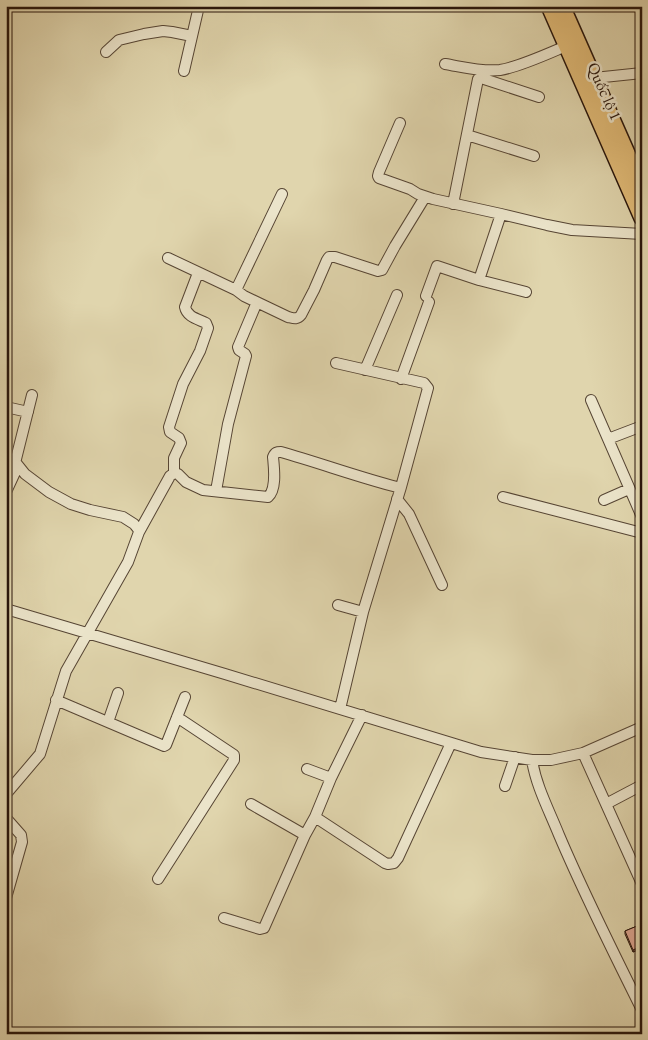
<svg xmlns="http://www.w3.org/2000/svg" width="648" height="1040" font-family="'EB Garamond',serif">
	<rect width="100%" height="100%" fill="#e0d5ad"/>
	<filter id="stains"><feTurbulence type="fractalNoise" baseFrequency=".004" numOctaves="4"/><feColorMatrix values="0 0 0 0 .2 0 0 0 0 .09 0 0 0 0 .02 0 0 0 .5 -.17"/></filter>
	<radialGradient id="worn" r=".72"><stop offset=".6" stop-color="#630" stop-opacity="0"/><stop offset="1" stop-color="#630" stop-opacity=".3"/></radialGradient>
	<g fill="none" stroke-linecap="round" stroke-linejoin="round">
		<g stroke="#564534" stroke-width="12">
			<path id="minor" d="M106 52 119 40 144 34 163 31 172 32 192 36
				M445 64C463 67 482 72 500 70 519 67 547 54 566 46
				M184 71 199 6
				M594 78 642 73
				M400 123 379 172 378 176 379 178 410 189 418 194 433 199 501 214 547 225 572 230 642 234
				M467 135 534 156
				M282 194 236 290 244 296 288 317C293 318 297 320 301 315L314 290 327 260 329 257H335L378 271 382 270 395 246 425 197
				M453 204 478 79 481 78 539 97
				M501 214 479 280 526 292
				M168 258 236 290
				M426 296 437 266 479 280
				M336 363 424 383 428 388 401 487 363 612 340 709
				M365 370 397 295
				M401 379 429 302
				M591 400 642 517
				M6 407 28 412
				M608 439 642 426
				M6 459 17 464 25 474 49 492 71 504 90 510 123 517 134 524 138 529 139 532 128 562 66 671 40 754 6 794
				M15 463 32 395
				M174 473V458L181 443 179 438 170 432 169 427 183 384 200 351 208 328 206 323C198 319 187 317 185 307L198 273
				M216 491 228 424 246 356 245 354 239 350 238 347 257 302
				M6 492 18 466
				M503 497 642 533
				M397 499 409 514 442 585
				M604 500 629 489
				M139 532 170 476 174 473 178 474 186 482 203 490 268 497C277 489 274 468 273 457 275 452 277 452 281 452 320 463 358 477 397 487H401
				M338 605 363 612
				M6 609 225 674 481 752 532 760H551L583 753 642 727
				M56 700 164 746 166 745 185 697
				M108 722 118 693
				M583 753 642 884
				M532 760C536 786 549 810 559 835 584 894 613 952 642 1010
				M307 769 331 778
				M505 786 515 757
				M251 804 305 835
				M606 804 642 785
				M315 817 385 863 388 864 394 863 398 858 451 743
				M6 818 21 835 22 842 6 898
				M158 879 234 760V755L177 717
				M224 918 260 929 264 928 305 835 315 817 331 778 362 715"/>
		</g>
		<g stroke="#28150b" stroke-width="18">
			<path id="highway" d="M549 6 642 218
				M562 6 642 187"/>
		</g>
		<use href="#minor" stroke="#ebe4ca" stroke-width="10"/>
		<use href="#highway" stroke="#e0ba76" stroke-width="15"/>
	</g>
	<path fill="#bf907e" stroke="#28150b" d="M642 924V948L633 952 625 934V931Z"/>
	<path fill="#9b7566" stroke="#28150b" d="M642 946V948L633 952V950Z"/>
	<path fill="#dea792" stroke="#28150b" d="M642 924V946L633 950 625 931Z"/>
	<g text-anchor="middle" stroke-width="5" stroke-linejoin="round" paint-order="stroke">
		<g font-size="16" fill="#28150b" stroke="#ebe4ca">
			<text transform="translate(605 91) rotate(66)" y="6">Quốc lộ 1</text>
		</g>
	</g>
	<rect width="648" height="1040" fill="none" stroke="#e0d5ad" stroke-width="25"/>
	<rect x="8" y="8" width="633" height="1025" fill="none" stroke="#28150b" stroke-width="2.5"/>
	<rect x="12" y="12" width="623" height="1015" fill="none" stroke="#28150b"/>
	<rect width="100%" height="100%" filter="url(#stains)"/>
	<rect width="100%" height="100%" fill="url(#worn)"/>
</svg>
